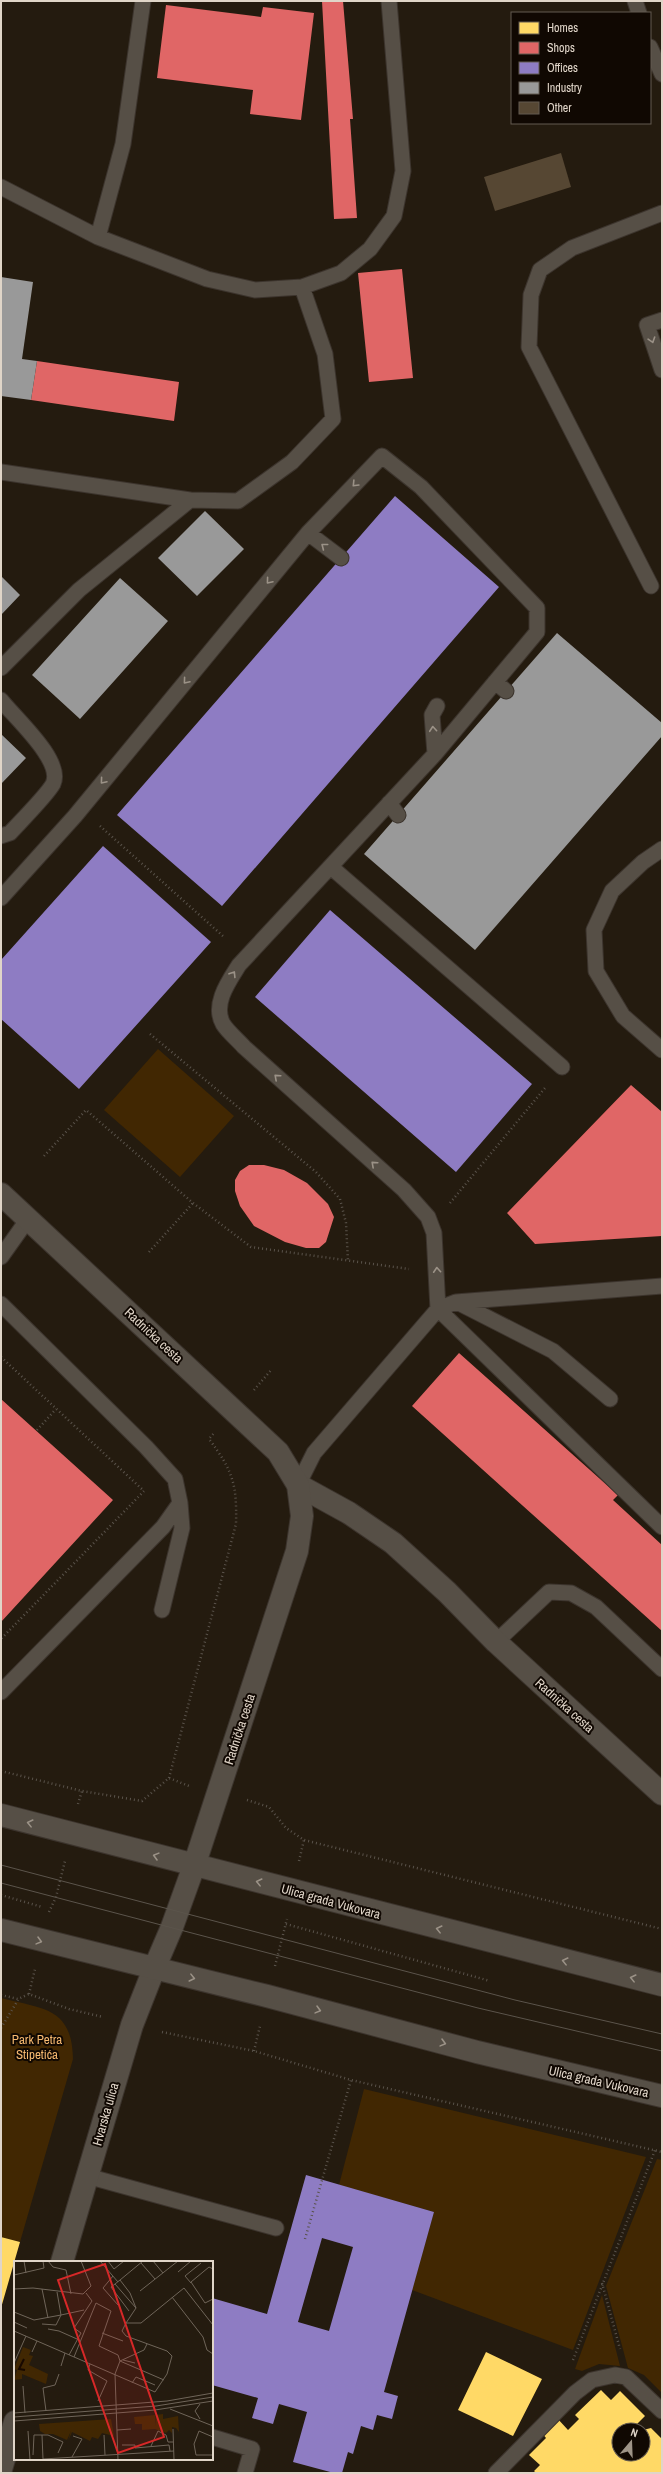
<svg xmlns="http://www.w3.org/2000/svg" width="663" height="2474" font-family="'Archivo Narrow',sans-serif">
	<rect width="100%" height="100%" fill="#241b0f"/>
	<path fill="#412702" d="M158 1049 234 1116 180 1177 104 1110Z
		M1 1998C43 2009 72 2007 73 2059L20 2242 1 2237Z
		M364 2089 646 2157 573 2350 412 2290 434 2212 339 2185Z
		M657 2159 662 2160V2393L644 2375 628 2368 606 2286Z
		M602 2295 620 2366 599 2364 582 2371 575 2369Z"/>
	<path fill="#ffd966" d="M1 2237 20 2242 1 2308Z
		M486 2352 542 2379 513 2436 458 2410Z
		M601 2390 611 2400 620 2391 645 2416 631 2430H619V2442L613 2448 618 2454H643V2430L651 2428 662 2439V2473H536L534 2471 540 2465 529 2455 546 2438 542 2433 557 2418 568 2430 579 2419 575 2415Z"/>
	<path fill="#e06666" d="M322 1H343L353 119H350L357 218 334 219Z
		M166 5 261 17 263 7 314 13 301 120 250 114 253 90 157 78Z
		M402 269 413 378 369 382 358 273Z
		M37 361 179 382 174 421 31 400Z
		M631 1085 662 1112V1236L535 1244 507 1213Z
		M249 1165H264L284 1170 307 1183 328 1204 334 1217 326 1242 319 1248H306L285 1242 254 1226 240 1206 235 1191V1180L240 1171Z
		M459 1353 618 1495 613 1500 662 1545V1631L412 1406Z
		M1 1399 113 1500 1 1622Z"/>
	<path fill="#8e7cc3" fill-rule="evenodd" d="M395 496 499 587 222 906 117 815Z
		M103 846 211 942 79 1089 1 1019V960Z
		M330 910 532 1084 456 1172 255 997Z
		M306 2175 434 2212 384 2392 398 2396 392 2419 377 2415 373 2430 361 2426 353 2454 348 2452 342 2473H334L293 2462 307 2412 279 2404 273 2424 252 2418 258 2398 212 2385V2298L267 2314ZM322 2238 353 2247 329 2331 298 2322Z"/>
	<path fill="#999" d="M1 277 33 282 22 359 37 361 31 400 1 396Z
		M205 511 244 549 197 596 158 558Z
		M1 576 20 595 1 615Z
		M120 578 168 621 80 719 32 675Z
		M557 633 662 723V736L475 950 364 854Z
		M1 734 26 758 1 784Z"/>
	<path fill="#564733" d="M561 153 571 187 495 211 484 177Z"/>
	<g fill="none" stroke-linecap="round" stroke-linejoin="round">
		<g stroke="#3c342d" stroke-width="17">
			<path id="lane" d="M635 1 639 13
				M650 47 662 74
				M1 187 98 237 207 279 255 290 302 287 341 273 370 249 394 216 403 171 389 1
				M98 237 123 144 143 1
				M662 320 647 325 662 370
				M1 472 190 500
				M308 533 341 558
				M651 586 529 347 531 295 540 270 572 248 662 213
				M1 668 79 590 190 500 238 501 292 462 333 419 325 354 302 287
				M495 682 506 691
				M1 700C15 718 64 761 53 784 47 795 20 822 10 833L1 836
				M435 754 432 715 437 706
				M389 803 398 815
				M662 849 643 862 612 891 594 930 596 971 623 1016 662 1050
				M331 867 562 1067
				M1 898 75 816 308 533 382 456 421 487 537 608V632L435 754 239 965C229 981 212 1004 223 1024 228 1032 238 1040 244 1047L404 1190 428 1217 434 1233 438 1309 662 1527
				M1 1257 28 1219
				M457 1302 553 1351 610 1399
				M1 1304 146 1447 175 1479 180 1503 163 1527 1 1692
				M298 1485 314 1453 438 1309 456 1302 662 1286
				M162 1610 182 1528 180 1503
				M496 1642 549 1592 571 1593 596 1607 662 1669
				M87 2176 276 2228
				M212 2437 252 2449 245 2473
				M496 2473 575 2393 592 2380 615 2375 626 2377 662 2411"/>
		</g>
		<g stroke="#3c342d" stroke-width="24">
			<path id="street" d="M298 1485 349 1513 393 1543 447 1592 496 1642 662 1794
				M62 2262 132 2025 154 1969
				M1 2469 15 2422"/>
		</g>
		<g stroke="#3c342d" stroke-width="24">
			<path id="secondary" d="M1 1194 278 1452 298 1485 302 1516 297 1551 194 1866 172 1927 154 1969
				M1 1815 662 1985
				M1 1930 267 1996 477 2052 662 2096"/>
		</g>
		<path stroke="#5a534b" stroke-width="2.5" stroke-dasharray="1 3" stroke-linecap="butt" d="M100 826 224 937
			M150 1034 316 1172 340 1199 346 1223 348 1261
			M44 1156 86 1110 193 1203 251 1247 409 1269
			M450 1203 545 1088
			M149 1252 193 1203
			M1 1357 144 1491 1 1639
			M254 1390 272 1369
			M37 1430 56 1409
			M1 1771 82 1791 142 1801 169 1778 189 1786
			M169 1778 236 1524C237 1484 233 1471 209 1439L214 1433
			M247 1800 269 1807 286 1828 304 1840 662 1929
			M78 1804 82 1791
			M299 1861 304 1840
			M1 1895 42 1907
			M49 1912 56 1897 65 1861
			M286 1924 490 1981
			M275 1966 287 1919
			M29 1994 35 1969
			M1 1995 18 1999 29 1994 69 2009 103 2017
			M1 2028 18 2000
			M162 2032 254 2051 351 2080 662 2152
			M254 2051 260 2026
			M305 2239 351 2080
			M602 2283 620 2349
			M573 2360 655 2150"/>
		<use href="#lane" stroke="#564f46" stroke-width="15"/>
		<use href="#street" stroke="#564f46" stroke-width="22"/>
		<use href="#secondary" stroke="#564f46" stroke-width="22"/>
		<path stroke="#5b544b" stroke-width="1" d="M1 1865 515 2000 662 2034
			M1 1883 478 2008 662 2051"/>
	</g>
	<defs><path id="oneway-chevron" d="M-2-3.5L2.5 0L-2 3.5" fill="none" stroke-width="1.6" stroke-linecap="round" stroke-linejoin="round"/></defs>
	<g stroke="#9b9287">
		<use href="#oneway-chevron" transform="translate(652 340) rotate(72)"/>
		<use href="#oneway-chevron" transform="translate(355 484) rotate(134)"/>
		<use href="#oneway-chevron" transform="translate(324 546) rotate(-142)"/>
		<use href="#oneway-chevron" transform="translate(269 581) rotate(130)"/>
		<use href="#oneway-chevron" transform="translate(186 681) rotate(130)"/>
		<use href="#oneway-chevron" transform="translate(433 729) rotate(-95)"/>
		<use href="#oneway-chevron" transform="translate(103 781) rotate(130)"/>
		<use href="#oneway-chevron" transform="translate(233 974) rotate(-58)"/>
		<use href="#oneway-chevron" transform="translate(277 1077) rotate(-138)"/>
		<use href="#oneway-chevron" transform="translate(374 1164) rotate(-138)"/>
		<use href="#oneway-chevron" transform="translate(437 1270) rotate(-94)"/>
		<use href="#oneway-chevron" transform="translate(30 1823) rotate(-166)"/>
		<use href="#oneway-chevron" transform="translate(156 1856) rotate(-165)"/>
		<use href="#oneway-chevron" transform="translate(259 1882) rotate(-166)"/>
		<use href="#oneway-chevron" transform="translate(439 1929) rotate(-166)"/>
		<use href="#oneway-chevron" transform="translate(39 1941) rotate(15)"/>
		<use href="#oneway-chevron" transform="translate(565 1961) rotate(-166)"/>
		<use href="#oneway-chevron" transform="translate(192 1978) rotate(14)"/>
		<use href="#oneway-chevron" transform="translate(633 1978) rotate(-166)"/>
		<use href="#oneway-chevron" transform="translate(318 2010) rotate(15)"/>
		<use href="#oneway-chevron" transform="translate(443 2043) rotate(15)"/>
	</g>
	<g text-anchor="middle" stroke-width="4" stroke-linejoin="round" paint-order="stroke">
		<g font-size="13" fill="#e0d5c8" stroke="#100802">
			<text transform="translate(154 1335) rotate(43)" y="5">Radnička cesta</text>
			<text transform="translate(565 1705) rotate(42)" y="5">Radnička cesta</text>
			<text transform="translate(239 1729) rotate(-72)" y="5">Radnička cesta</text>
			<text transform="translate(331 1901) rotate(15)" y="5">Ulica grada Vukovara</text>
			<text transform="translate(599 2081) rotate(13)" y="5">Ulica grada Vukovara</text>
			<text transform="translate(105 2114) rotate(-74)" y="5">Hvarska ulica</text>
		</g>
		<g font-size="13" fill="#f6b970" stroke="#100802">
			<text x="37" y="2044">Park Petra<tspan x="37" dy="15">Stipetića</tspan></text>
		</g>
	</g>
	<g transform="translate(14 2261)">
		<rect width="199" height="199" fill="#241b0f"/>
		<path d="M9 86 17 89 15 94 19 95 15 104 34 113 32 123 8 113V118L0 119 3 109 0 108ZM149 153V158L164 155 165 171 162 167 158 166V172L155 169 152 172 141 168 128 169V163H121L120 156 141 154V165L142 154ZM97 158 100 175 88 172 84 178 78 176 76 180 58 171 54 180 57 170 53 179 39 173H31L26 170 25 163Z" fill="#412702"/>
		<path fill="none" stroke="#180901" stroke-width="2" d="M10 98 5 108 11 109"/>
		<path fill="none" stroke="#6f6559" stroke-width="1" d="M10 0 12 12M34 0 39 6 52 9 57 33M86 0 104 21M94 0 100 8 110 0M139 0 149 12M127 2 141 18M199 8 195 6 177 21 191 42 199 38M164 11 177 0M0 14 30 7 29 0M99 15 89 27 104 44M106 19 116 32 122 47 101 23ZM106 19 129 0M177 22 171 15 187 2M101 23 97 26 115 50M0 28 19 27 69 33 77 25 67 0M28 28 34 57M126 30 164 0M158 36 189 76 193 89 199 93M0 51 20 59 47 54 43 31M0 61 13 67M112 62 122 47M28 63 42 64 47 54 70 49M34 68 45 70 63 78M0 70 141 131 153 113 158 95 153 90 112 75 108 70 112 62H127L170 27 199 64M88 72 109 80M18 91 23 80M55 94 67 72 60 67 78 40 72 32M60 96 82 42 97 50 85 85 104 94 106 100 150 119M109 99 121 102M0 102 12 75M76 103 74 109 93 120 84 140M47 105 51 92M118 122 122 116 141 124M9 125 11 152M186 143 181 150 186 158M156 148 199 165M32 150 29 127 41 124 45 113M0 152 153 140 199 132M0 156 142 145 199 136M0 160 141 149 199 140M159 168 160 199M103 169 117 168M14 170 16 199M28 174 29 198M90 174 91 194M199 176 185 170 180 183 182 194H199M108 184H121V187L155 184 156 190M137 185 144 170 152 174 154 181H159M19 194 20 174H34L49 181 44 192M58 196 68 178 59 175M29 198 160 190M104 199 101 113 106 100 130 89 133 83"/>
		<path fill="#d62828" fill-opacity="0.15" stroke="#d62828" stroke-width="2" d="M91 3 150 176 104 192 44 19Z"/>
		<rect width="199" height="199" fill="none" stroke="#e0d5c8" stroke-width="2"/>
	</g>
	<rect width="663" height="2474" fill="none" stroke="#e0d5c8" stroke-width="4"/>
	<rect x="511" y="12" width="140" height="112" fill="#100802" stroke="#635a51"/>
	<rect x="519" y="22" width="20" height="12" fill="#ffd966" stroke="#635a51"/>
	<text x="547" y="32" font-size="12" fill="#e0d5c8">Homes</text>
	<rect x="519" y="42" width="20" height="12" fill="#e06666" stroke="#635a51"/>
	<text x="547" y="52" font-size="12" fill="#e0d5c8">Shops</text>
	<rect x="519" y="62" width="20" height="12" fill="#8e7cc3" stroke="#635a51"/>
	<text x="547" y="72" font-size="12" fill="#e0d5c8">Offices</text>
	<rect x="519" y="82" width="20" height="12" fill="#999999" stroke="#635a51"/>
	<text x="547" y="92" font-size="12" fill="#e0d5c8">Industry</text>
	<rect x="519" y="102" width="20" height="12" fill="#564733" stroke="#635a51"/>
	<text x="547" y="112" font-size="12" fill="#e0d5c8">Other</text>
	<g transform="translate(631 2442) rotate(19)"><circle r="19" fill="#100802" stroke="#635a51"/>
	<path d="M0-3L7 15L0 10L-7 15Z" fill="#9e9487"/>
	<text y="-6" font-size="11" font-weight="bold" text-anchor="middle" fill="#e0d5c8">N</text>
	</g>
</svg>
